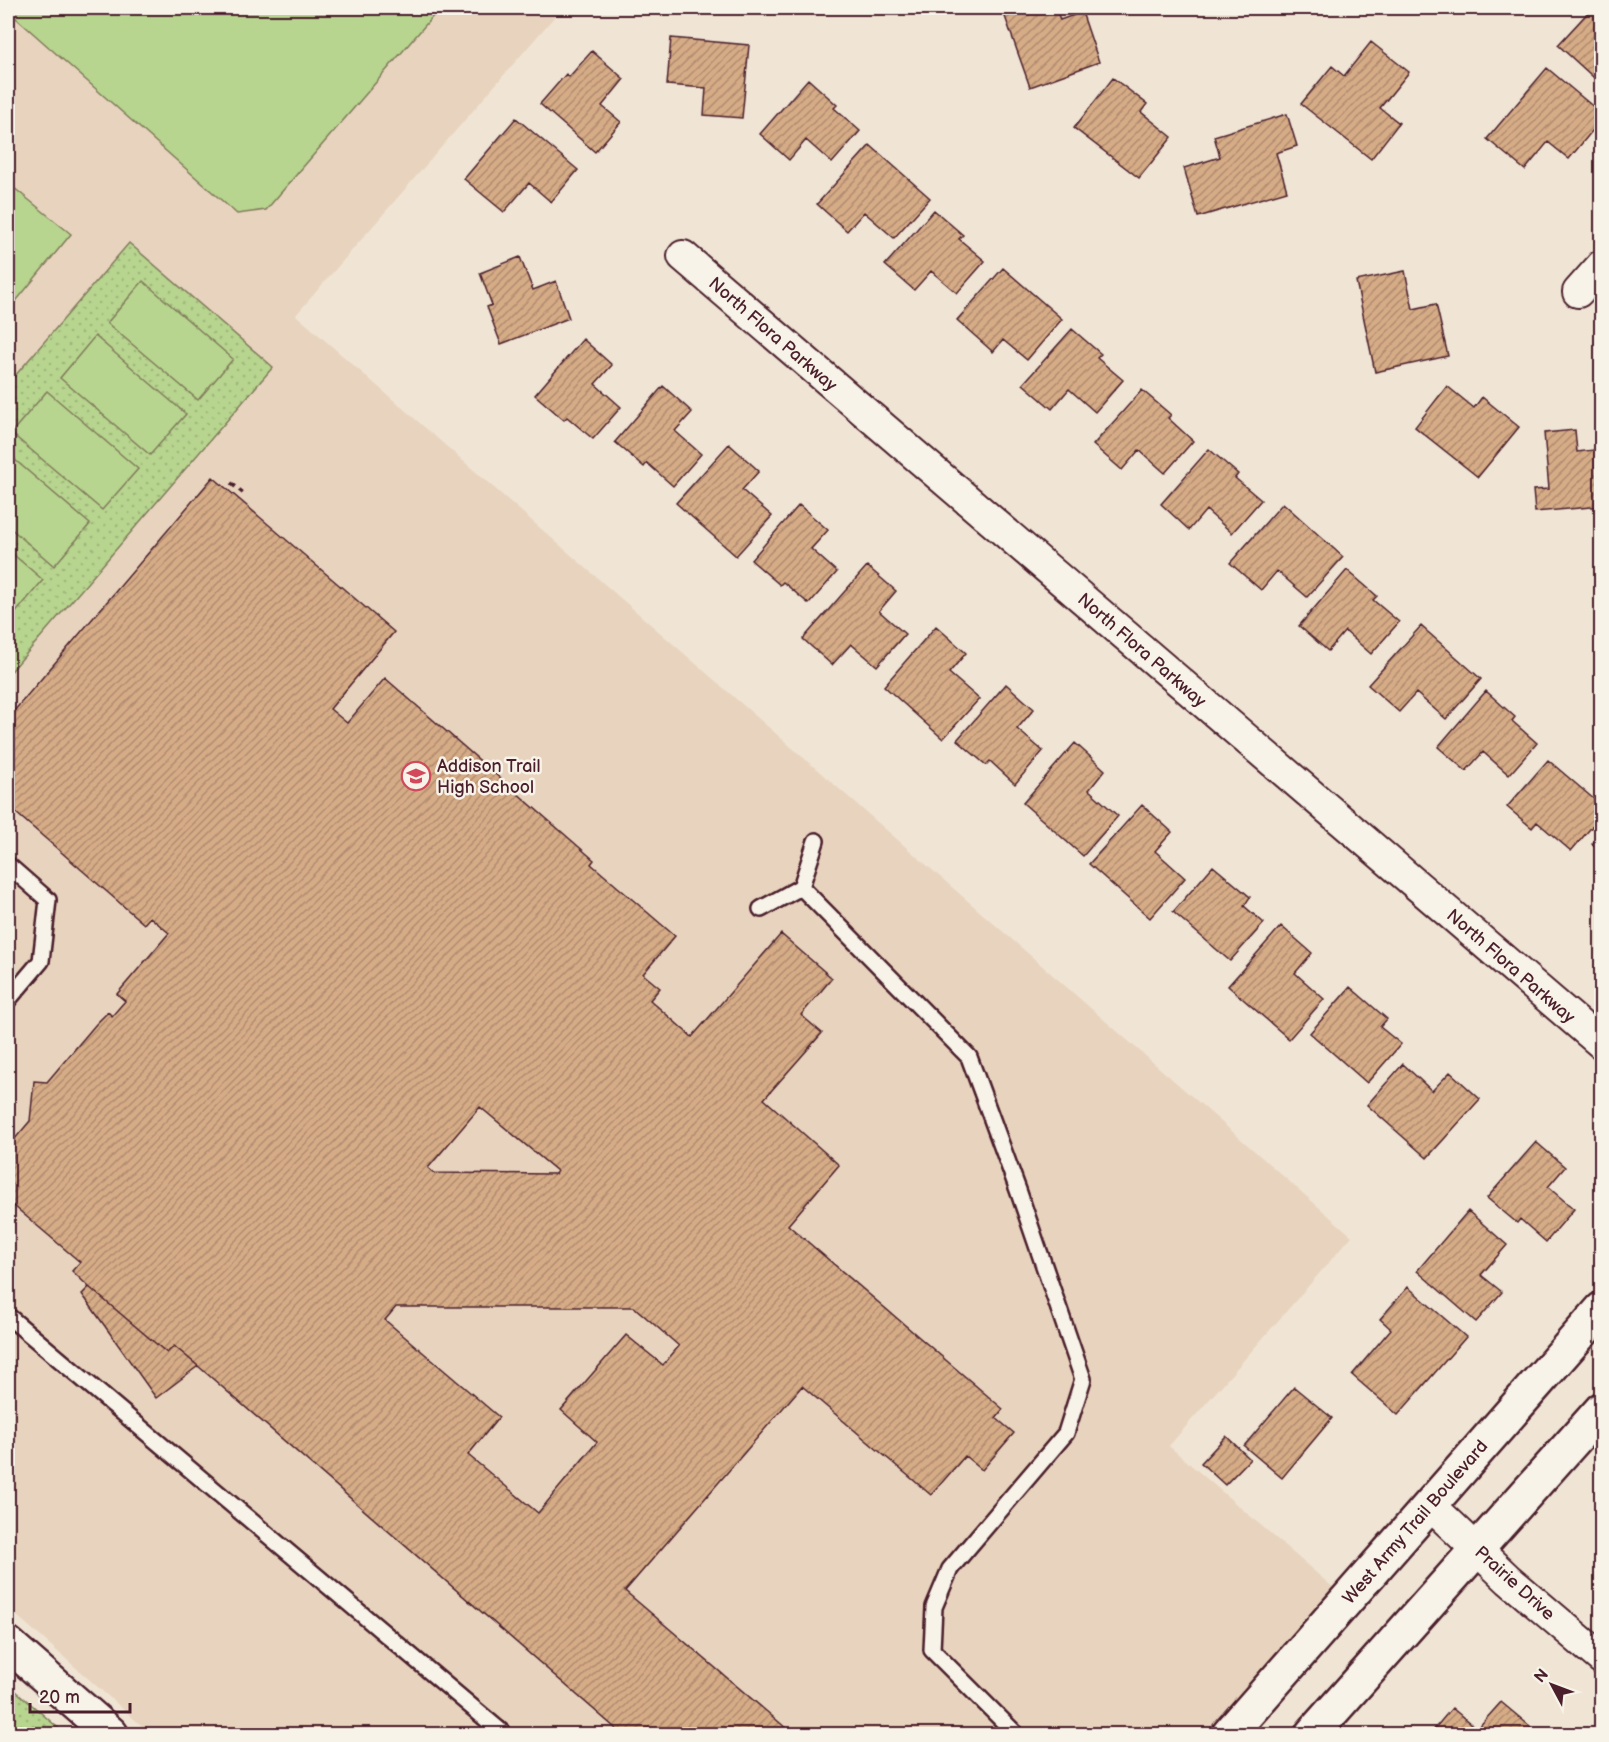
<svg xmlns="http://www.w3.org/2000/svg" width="1609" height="1742" font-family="'Balsamiq Sans',sans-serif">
	<defs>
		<pattern id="grass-dots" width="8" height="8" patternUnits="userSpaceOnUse" patternTransform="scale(1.5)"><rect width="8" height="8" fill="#b7d58e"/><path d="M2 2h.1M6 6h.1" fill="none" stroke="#9fb67b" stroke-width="1.8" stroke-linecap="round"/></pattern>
		<pattern id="building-hatch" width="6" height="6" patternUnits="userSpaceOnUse" patternTransform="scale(1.5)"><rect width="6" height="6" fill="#d6ac87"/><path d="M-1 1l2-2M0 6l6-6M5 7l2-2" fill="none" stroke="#b08b6f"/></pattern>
	</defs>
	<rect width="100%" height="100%" fill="#f0e5d5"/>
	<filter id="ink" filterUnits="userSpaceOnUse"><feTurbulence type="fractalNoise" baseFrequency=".0167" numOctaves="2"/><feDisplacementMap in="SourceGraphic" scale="12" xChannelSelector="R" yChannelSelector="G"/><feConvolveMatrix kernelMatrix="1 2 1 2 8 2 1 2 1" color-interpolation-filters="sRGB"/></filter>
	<g filter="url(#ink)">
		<path fill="#e8d4be" d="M8 8H562L296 315 1352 1236 1169 1446 1335 1589 1208 1734H151L8 1608Z"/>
		<path fill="url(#grass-dots)" stroke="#807a5c" stroke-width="1.5" d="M129 243 273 367 8 675V384Z
			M8 1684 65 1734H8Z"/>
		<path fill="#b7d58e" stroke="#807a5c" stroke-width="1.5" d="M8 8H440L266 210 237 214 8 11Z
			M8 183 71 234 8 311Z
			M143 281 233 359 198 400 107 323Z
			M95 336 186 414 150 455 60 378Z
			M47 391 138 469 102 510 11 433Z
			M8 454 90 524 54 566 8 526Z
			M8 550 43 580 8 622Z"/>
		<path fill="url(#building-hatch)" stroke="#4a1f2b" stroke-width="1.5" fill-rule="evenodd" d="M1002 8H1056L1060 20 1082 12 1099 62 1030 87Z
			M1355 8H1385L1355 11Z
			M1592 8H1602V85L1558 45Z
			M671 38 749 45 742 118 704 115 706 88 667 85Z
			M1371 42 1409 72 1380 108 1399 123 1371 159 1301 104 1332 66 1344 76Z
			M592 51 624 79 602 106 621 122 595 152 540 104 566 74 569 77Z
			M1547 68 1602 114V119L1569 159 1548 142 1525 170 1487 139Z
			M1113 78 1147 104 1141 112 1172 137 1139 178 1074 128Z
			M808 79 837 105 834 108 860 131 832 163 806 140 789 160 760 134Z
			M1287 114 1297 146 1276 153 1287 191 1198 217 1184 168 1220 157 1214 136Z
			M516 118 578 170 551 202 529 183 504 212 464 179Z
			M870 145 930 198 894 238 864 212 847 231 817 204Z
			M934 210 963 235 959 239 985 261 957 293 931 271 914 290 885 265Z
			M520 257 533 290 556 281 569 318 501 344 487 307 492 305 480 273Z
			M1003 268 1062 319 1027 360 1003 340 993 352 957 320Z
			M1405 271 1413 309 1436 304 1448 356 1375 372 1356 281Z
			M1072 329 1101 354 1097 358 1123 380 1095 412 1069 389 1052 409 1023 384Z
			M583 339 612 365 595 384 621 407 593 439 567 417 564 420 535 395Z
			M663 386 692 412 675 431 701 454 673 486 647 463 644 467 615 442Z
			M1447 386 1474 408 1482 397 1519 427 1478 477 1415 427Z
			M1142 390 1171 415 1168 418 1193 441 1165 473 1139 450 1122 470 1093 445Z
			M1575 430 1577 452 1602 449V506L1535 512 1533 490 1549 489 1544 433Z
			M729 444 759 471 742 490 772 516 736 556 676 503Z
			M1209 449 1238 474 1235 478 1261 500 1232 533 1206 510 1189 530 1161 504Z
			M213 477 394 632 330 709 347 723 385 678 594 860 591 864 675 936 643 974 660 988 650 1000 692 1037 781 934 832 978 801 1015 822 1033 764 1099 839 1165 788 1225 1003 1409 996 1418 1014 1433 982 1470 965 1456 931 1495 802 1386 625 1591 786 1728 781 1734H622L198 1366 174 1346 167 1353 89 1287 72 1271 80 1262 8 1201V1147L30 1121 34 1081 47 1082 96 1024 108 1012 112 1016 125 1001 117 994 169 933 150 917 144 924 8 806V718ZM480 1107 557 1171 555 1174 434 1173 428 1168ZM396 1307H634L679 1346 663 1365 626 1335 561 1410 597 1442 538 1513 468 1455 499 1417 385 1320Z
			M1283 503 1343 557 1307 597 1277 571 1261 590 1230 563Z
			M799 505 828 530 811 549 837 572 809 604 783 582 780 585 751 560Z
			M867 566 896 591 879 611 905 634 877 666 851 644 832 665 803 639Z
			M1347 570 1377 596 1373 600 1399 622 1371 654 1345 631 1328 651 1299 626Z
			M936 626 966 653 949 673 979 699 943 739 884 686Z
			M1421 626 1481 679 1446 719 1416 693 1399 712 1368 685Z
			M1006 684 1034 709 1017 729 1043 751 1015 784 990 761 986 765 957 740Z
			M1486 691 1515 717 1512 721 1537 743 1509 775 1483 752 1466 771 1438 747Z
			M1075 743 1105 770 1089 790 1118 816 1083 856 1023 803Z
			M1548 760 1602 806V815L1571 851 1537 822 1532 828 1507 807Z
			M1142 805 1172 832 1155 851 1185 878 1150 918 1089 864Z
			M1602 834V853L1592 844Z
			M1213 866 1250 897 1244 906 1264 923 1230 961 1173 912Z
			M1281 926 1312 953 1295 973 1324 999 1289 1039 1228 986Z
			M1350 987 1387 1019 1380 1027 1401 1044 1367 1083 1310 1033Z
			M1403 1064 1432 1091 1450 1072 1480 1099 1427 1158 1367 1105Z
			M1536 1142 1565 1167 1548 1187 1574 1209 1546 1242 1520 1219 1517 1223 1487 1198Z
			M1468 1211 1507 1245 1481 1275 1502 1292 1476 1322 1417 1271Z
			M89 1287 167 1353 174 1346 198 1366 156 1398 82 1294Z
			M1408 1287 1466 1337 1398 1415 1352 1375 1391 1329 1380 1319Z
			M1294 1387 1332 1418 1282 1478 1244 1446Z
			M1226 1436 1250 1459 1225 1485 1201 1463Z
			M1501 1702 1531 1727 1524 1734H1430L1452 1708 1477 1729Z"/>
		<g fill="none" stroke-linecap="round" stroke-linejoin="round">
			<g stroke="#4a1f2b" stroke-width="20">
				<path id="service" d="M8 865 48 900 41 961 8 1000
					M801 887 816 841
					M761 909 801 887 969 1057 1018 1190 1083 1379 1066 1433 950 1569 934 1607 932 1650 1016 1734
					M8 1316 504 1734"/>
			</g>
			<g stroke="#4a1f2b" stroke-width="34">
				<path id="minor" d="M683 256 1602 1044
					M1578 292 1602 265
					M1430 1505 1509 1580 1602 1659"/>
			</g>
			<g stroke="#4a1f2b" stroke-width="38">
				<path id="tertiary" d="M8 1644 111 1734"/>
			</g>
			<g stroke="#4a1f2b" stroke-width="38">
				<path id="secondary" d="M1229 1734 1602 1309
					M1312 1734 1602 1409"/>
			</g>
			<path stroke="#4a1f2b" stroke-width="4" stroke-dasharray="6 4.5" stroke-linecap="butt" d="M231 483 243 493"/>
			<use href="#service" stroke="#f7f3e8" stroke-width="15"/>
			<use href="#minor" stroke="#f7f3e8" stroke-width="30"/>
			<use href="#tertiary" stroke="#f7f3e8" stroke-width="33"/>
			<use href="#secondary" stroke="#f7f3e8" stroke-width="33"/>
		</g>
	</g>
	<defs>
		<g id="school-ring" transform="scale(1.5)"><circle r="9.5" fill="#f7f3e8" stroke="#d1495b" stroke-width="1.5"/><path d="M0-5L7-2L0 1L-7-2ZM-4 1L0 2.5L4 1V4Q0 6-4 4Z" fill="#d1495b"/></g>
	</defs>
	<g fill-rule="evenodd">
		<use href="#school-ring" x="416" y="776"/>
	</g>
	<g text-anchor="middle" stroke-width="5" stroke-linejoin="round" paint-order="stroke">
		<g font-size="18" fill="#4a1f2b" stroke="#f7f3e8">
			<text transform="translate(773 334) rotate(41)" y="6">North Flora Parkway</text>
			<text transform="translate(1142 650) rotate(41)" y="6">North Flora Parkway</text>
			<text transform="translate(1511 966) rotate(41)" y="6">North Flora Parkway</text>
			<text transform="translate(1415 1522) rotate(-49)" y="6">West Army Trail Boulevard</text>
			<text transform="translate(1515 1583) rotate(42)" y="6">Prairie Drive</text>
		</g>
		<g font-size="18" fill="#4a1f2b" stroke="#f7f3e8" text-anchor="start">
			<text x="437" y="772">Addison Trail<tspan x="437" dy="21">High School</tspan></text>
		</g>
	</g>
	<rect width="1609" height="1742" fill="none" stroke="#f7f3e8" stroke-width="30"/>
	<rect x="15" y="15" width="1579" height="1712" fill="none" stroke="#4a1f2b" stroke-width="2" filter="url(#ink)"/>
	<g transform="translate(1552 1685) rotate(311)" stroke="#f7f3e8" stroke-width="4.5" paint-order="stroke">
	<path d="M0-4.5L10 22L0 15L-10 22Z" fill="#4a1f2b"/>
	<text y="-9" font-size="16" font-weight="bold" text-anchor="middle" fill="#4a1f2b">N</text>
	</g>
	<path d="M30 1703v9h100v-9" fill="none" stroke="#4a1f2b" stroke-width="3"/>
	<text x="39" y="1703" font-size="18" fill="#4a1f2b" stroke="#f7f3e8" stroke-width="4.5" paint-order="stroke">20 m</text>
</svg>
